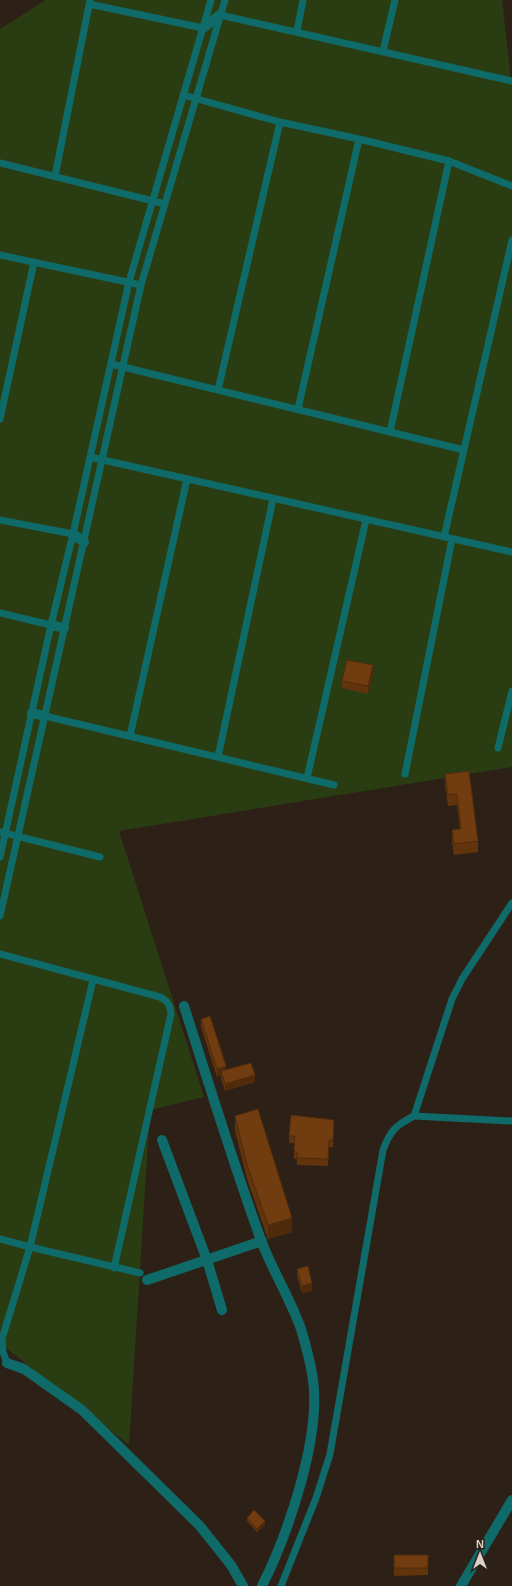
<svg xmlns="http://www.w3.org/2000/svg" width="512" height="1586" font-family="Helvetica,sans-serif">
	<rect width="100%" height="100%" fill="#2d2117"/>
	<path fill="#2a3d12" d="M46 0H502L512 89V767L119 831 204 1097 150 1110 129 1445 5 1347 0 1346V29Z"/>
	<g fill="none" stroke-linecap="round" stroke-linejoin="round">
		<path stroke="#0f6b6a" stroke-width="7" d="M89 4 203 28
			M220 15 512 81
			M297 31 303 0
			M383 51 395 0
			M183 95 280 122 359 139 449 161 512 186
			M0 163 165 204
			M55 176 90 0
			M0 255 141 285
			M111 364 464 450
			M218 390 280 122
			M298 409 359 139
			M0 419 34 262
			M390 432 449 161
			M90 457 512 552
			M0 520 73 534
			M444 537 512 240
			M0 613 51 625
			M45 716 334 785
			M130 736 187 479
			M498 748 512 691
			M218 757 273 499
			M405 774 452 539
			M307 778 366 520
			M0 832 100 857
			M0 857 51 625 73 534 129 282 211 0
			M0 916 141 285 225 0
			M0 954 160 997C168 1001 170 1005 171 1014L114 1268
			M414 1116 452 999 462 979 512 903
			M0 1239 30 1247 140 1273
			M7 1363 3 1352 2 1339 30 1247 93 980
			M281 1586 316 1498 330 1454 383 1150C390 1131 396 1125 414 1116L512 1121"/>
		<path stroke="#0f6b6a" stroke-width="10" d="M203 28 220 15
			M73 534 84 542
			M51 625 64 628
			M32 713 45 716
			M184 1006C209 1084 233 1163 261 1240 272 1270 290 1298 301 1329 306 1346 311 1363 313 1380 321 1438 288 1534 262 1586
			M162 1140 207 1260 222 1310
			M147 1280 262 1241
			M7 1363 24 1369 82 1410 199 1525 231 1565 243 1586
			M461 1586 512 1500"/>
	</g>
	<path fill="#61340e" d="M373 673 368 694 342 688V681Z
		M469 771 478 841V852L454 855 452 841V830L460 829 457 805 448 806 445 785V774Z
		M201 1019 226 1070 255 1082 225 1091 221 1079V1075L217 1077 201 1027Z
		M235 1116 292 1232 268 1239 247 1179 235 1131Z
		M334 1127 333 1147H329L328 1166 297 1165V1159H294V1143H289V1136Z
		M297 1269 312 1291 302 1293 297 1276Z
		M247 1518 265 1525 257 1532 247 1521Z
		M394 1555H428V1575L394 1576Z"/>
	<path fill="#4f2b0b" d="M373 665V673L368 694V686Z
		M226 1066V1074L221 1071V1075L217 1077V1069Z
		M255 1075V1082L225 1091V1084Z
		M329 1140V1147L328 1166V1159Z
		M292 1218V1232L268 1239V1225Z
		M312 1283V1291L302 1293V1286Z
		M265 1521V1525L257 1532V1529Z"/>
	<path fill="#713d10" stroke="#4f2b0b" d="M347 660 373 665 368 686 342 681Z
		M469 771 478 841 454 844 452 830 461 829 457 794 448 795 445 774Z
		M210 1016 226 1066 217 1069 201 1019Z
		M251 1063 255 1075 225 1084 221 1071Z
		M258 1109 292 1218 268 1225 247 1165 235 1116Z
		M291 1115 334 1120 333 1140H329L328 1159 297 1158V1152L294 1151 295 1136H289Z
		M308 1266 312 1283 302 1286 297 1269Z
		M254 1510 265 1521 257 1529 247 1518Z
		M394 1555H428V1568H394Z"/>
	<g transform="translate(480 1554)" stroke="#2d2117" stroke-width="3" paint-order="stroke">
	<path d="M0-3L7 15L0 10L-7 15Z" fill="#d9d1ca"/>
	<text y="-6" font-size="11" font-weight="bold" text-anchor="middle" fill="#d9d1ca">N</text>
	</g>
</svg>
